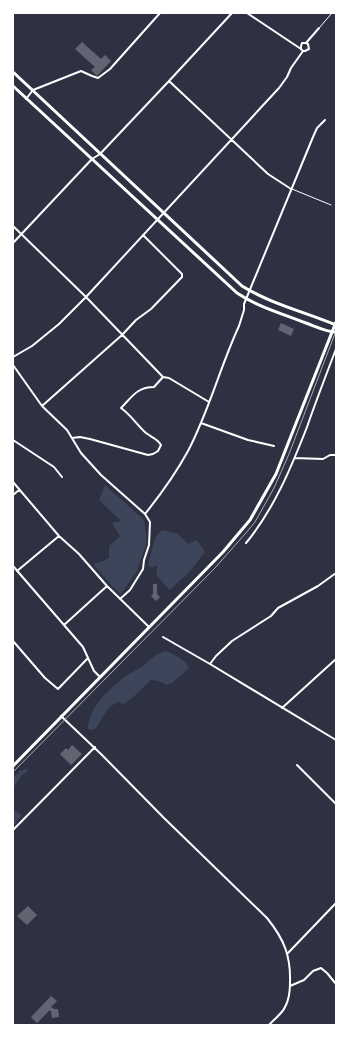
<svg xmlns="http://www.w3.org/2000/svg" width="349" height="1038" font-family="'Nunito Sans',sans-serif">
	<rect width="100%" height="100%" fill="#2d3142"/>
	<path fill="#3c4559" d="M105 485 144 520 147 542 137 571 121 594 112 586 93 564 103 561 109 558V546L120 536 112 523 121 521 99 500Z
		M162 530 178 534 188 544 197 540 205 552 190 571 170 590 157 576V565L152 568 148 565 155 538Z
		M166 651C175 655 183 658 189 667L188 669 172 683 166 685 159 681 151 680 131 699 124 704 118 702 109 707 96 728 92 730 88 729C88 708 109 689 125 677 129 673 135 671 140 668 150 661 154 654 166 651Z
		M25 769H27L28 771 22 775 13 788V778L20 771Z
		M13 805C13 811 16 812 21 814V816L13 826Z"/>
	<path fill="#626471" d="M82 42 101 59 105 55 111 61 97 76 91 70 95 67 75 49Z
		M281 323 294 329 291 336 278 330Z
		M153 584H157V594L160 597 156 601 151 596 153 594Z
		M72 745 82 754 71 765 60 754 66 748 68 750Z
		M28 906 37 915 27 925 17 916Z
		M51 996 57 1001 51 1007 54 1009H58L59 1017 52 1018 51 1012 50 1010 37 1023 31 1017Z"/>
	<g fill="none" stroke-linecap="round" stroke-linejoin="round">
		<path stroke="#fff" stroke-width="1" d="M320 27 332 13
			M292 189 331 205"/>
		<path stroke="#fff" stroke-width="2" d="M247 13 301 49
			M306 43 319 28
			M169 81 268 174 291 189
			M26 99 33 90 81 71 92 76 98 78 110 69 160 13
			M13 226 86 297 163 377 169 378 209 402
			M13 243 92 159 100 154 169 81 232 13
			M13 357 32 346 59 324 86 297 279 88 287 77 291 68 303 51H305L309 49 308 44 306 43H302L301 46V49L303 51
			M13 365 42 406 67 430 81 453 101 475 145 514 150 522 149 545 144 560 143 569 130 590 120 599
			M42 406 122 335 136 320 151 309 182 277V274L143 235
			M201 423 248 440 274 446
			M72 438 80 437 90 439 148 455 153 454 158 451 161 445C158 439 151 437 146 433 137 425 131 415 121 408 132 397 137 387 154 387L163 377
			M13 440 54 467 62 477
			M295 458 323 459 330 455H336
			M13 482 59 536 79 554 107 586 149 627
			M13 495 19 490
			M145 514C161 494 176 473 188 451 209 411 220 367 239 326L244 310V304L313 137 317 128 325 120
			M246 543C274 509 291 468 307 427 316 401 326 375 336 349
			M13 566 83 647 94 671 100 677
			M17 571 59 536
			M64 625 107 586
			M163 637 210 664 336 740
			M13 641 45 678 58 689 88 658
			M210 664 216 656 232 641 271 616 278 608 318 586 336 573
			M282 708 336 659
			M61 716 102 755 164 818 267 918C284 939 291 956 290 983 290 991 289 1000 285 1007 282 1014 274 1019 269 1025
			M297 765 336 804
			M13 830 95 747
			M288 953 336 903
			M290 986 304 980 313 971 321 968 327 973 336 984"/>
		<path stroke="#fff" stroke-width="3" d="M13 72 242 286C271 304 305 312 336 325
			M13 86 237 293C258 307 283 314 306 323 315 326 326 332 336 332
			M13 766 223 552 250 520 276 474 336 322"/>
		<path stroke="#abadb3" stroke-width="1" d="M13 772 214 569 245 534 255 522 274 488 289 454 336 331"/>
	</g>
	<rect width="349" height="1038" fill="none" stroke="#ffffff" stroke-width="28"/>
</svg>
